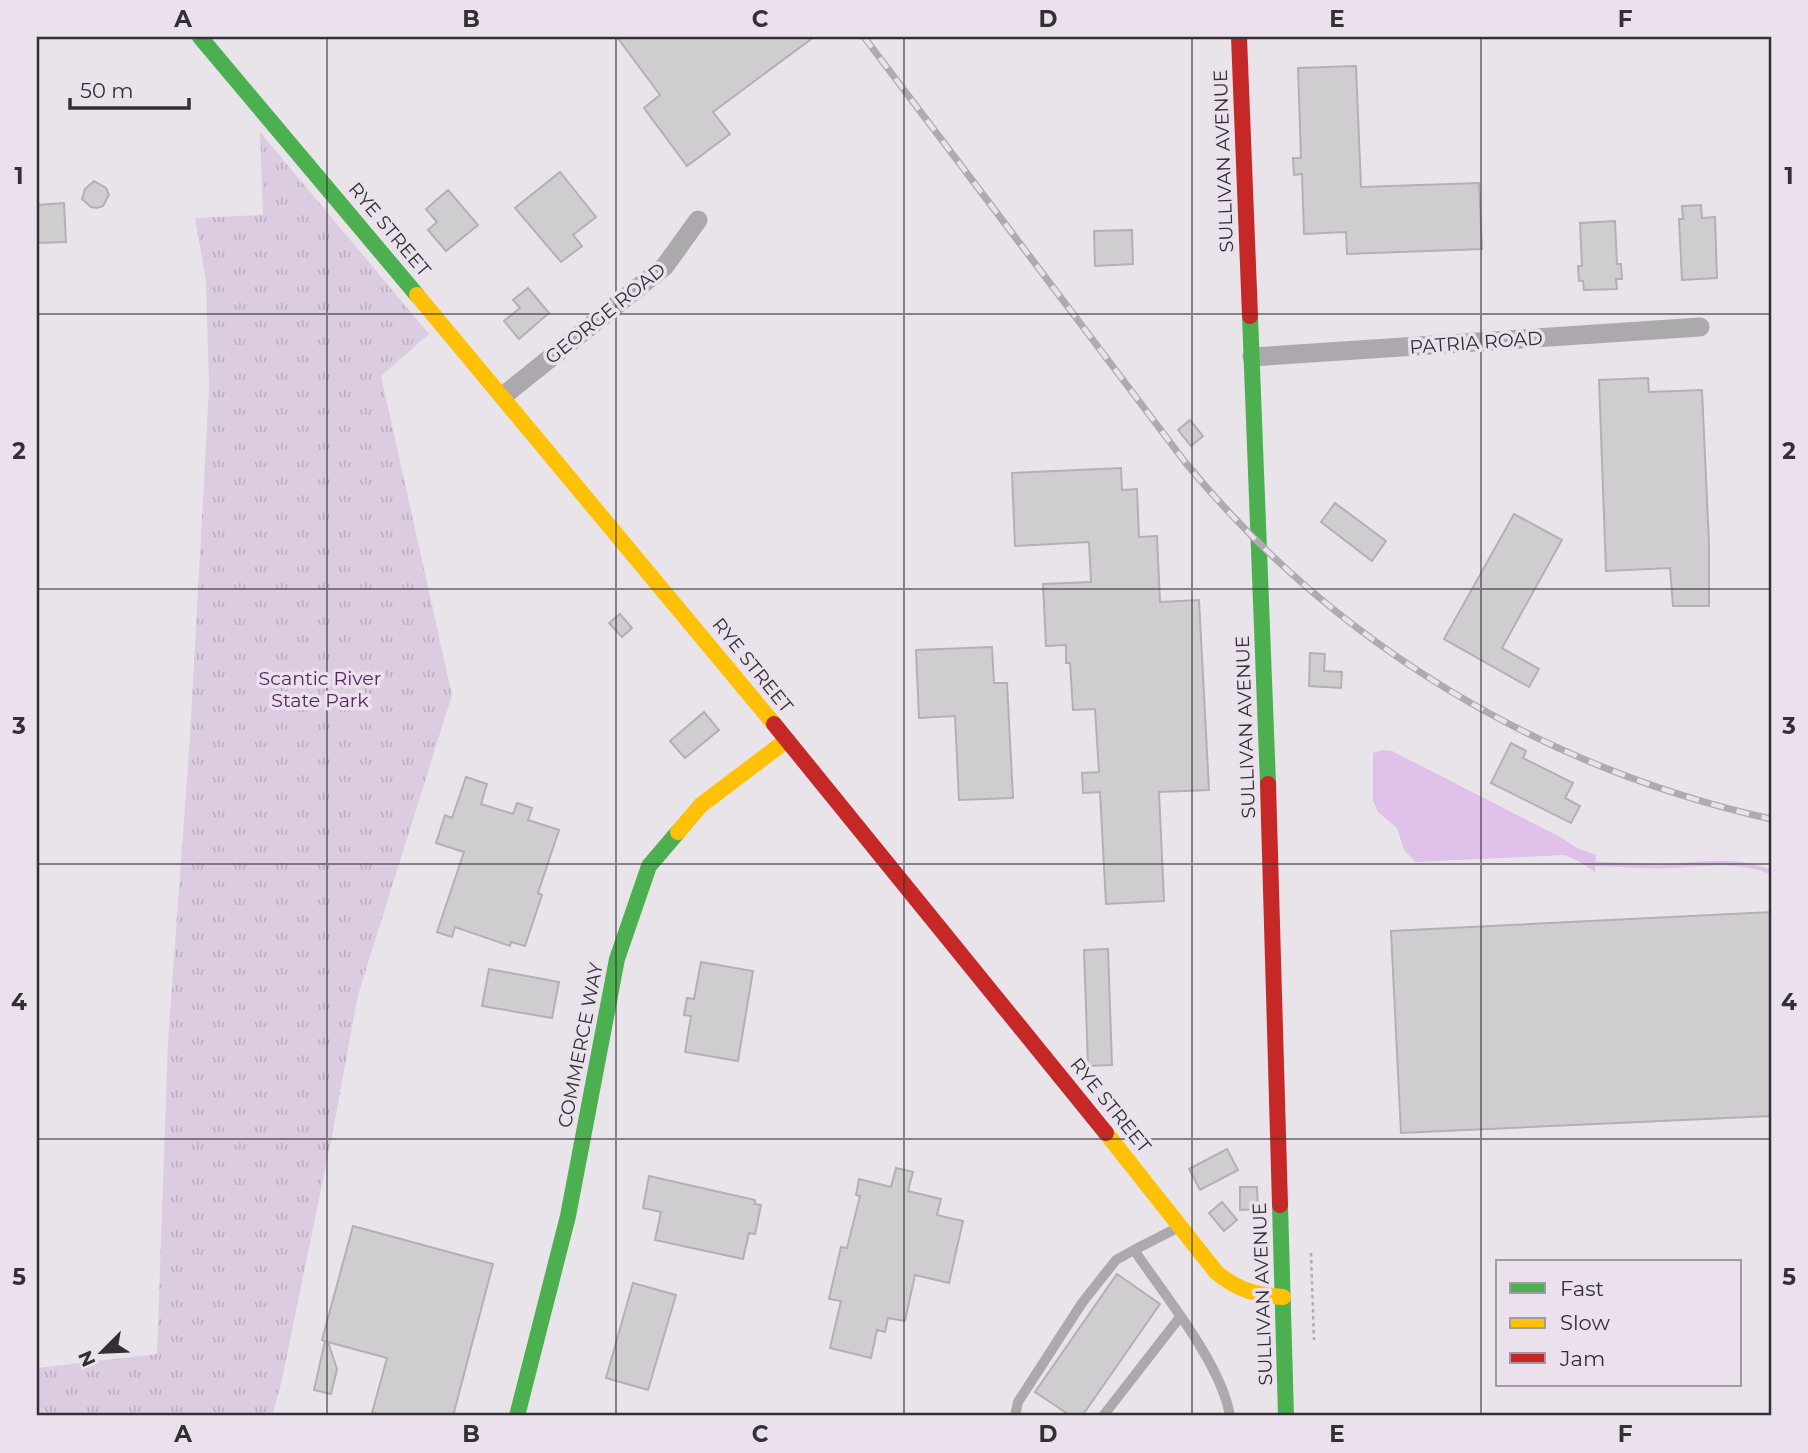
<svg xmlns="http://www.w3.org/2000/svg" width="1808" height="1453" font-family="Montserrat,sans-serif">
	<defs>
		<pattern id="grass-tufts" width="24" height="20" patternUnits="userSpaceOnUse" patternTransform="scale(1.75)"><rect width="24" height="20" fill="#dccce2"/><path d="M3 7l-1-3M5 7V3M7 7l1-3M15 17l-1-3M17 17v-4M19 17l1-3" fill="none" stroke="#bdb0c2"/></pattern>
	</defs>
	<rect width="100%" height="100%" fill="#e9e4ea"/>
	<path fill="url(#grass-tufts)" d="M260 132 429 334 381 376 452 695 358 995 332 1136 281 1384 272 1416H37V1368L157 1354 168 1041 190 736 209 389 206 281 195 218 263 215Z"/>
	<path fill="#dfc1e9" d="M1382 750 1392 751 1562 838 1577 848 1596 855 1595 872 1578 861 1564 855 1416 862 1404 850 1397 828 1378 812 1373 801V753Z"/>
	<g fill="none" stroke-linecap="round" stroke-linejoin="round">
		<path stroke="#dfc1e9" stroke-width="4.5" d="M1595 864C1619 864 1644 867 1667 866 1704 864 1736 858 1771 872"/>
	</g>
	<path fill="#d0cdd1" stroke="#b3b0b4" stroke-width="2" d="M617 37H814L713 112 730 134 687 166 644 108 660 95Z
		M1356 66 1361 187 1479 183 1482 249 1347 254 1346 232 1304 234 1302 174 1294 175 1293 158H1301L1298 68Z
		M560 172 596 217 573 235 582 246 561 262 515 208Z
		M94 181 106 188 109 195 103 206 97 208 91 207 82 199 85 189Z
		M448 190 478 225 446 251 428 230 437 222 426 209Z
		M64 203 66 242 37 243V205Z
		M1701 205 1702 218 1715 217 1717 278 1682 280 1679 219H1683L1682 206Z
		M1615 221 1617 264H1621L1622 279H1616L1617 289 1584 290 1583 281H1579L1578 266H1582L1580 223Z
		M1132 230 1133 264 1095 266 1094 231Z
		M528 288 549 313 519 339 504 321 520 308 513 300Z
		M1648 378 1649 392 1702 390 1709 544V606H1673L1670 568 1606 571 1599 380Z
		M1190 420 1203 436 1191 446 1178 430Z
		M1121 468 1122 490 1137 489 1139 537 1157 536 1160 602 1199 600 1209 790 1159 792 1164 901 1106 904 1100 792 1083 793 1082 773 1099 772 1095 709 1073 710 1070 663H1066V645L1046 646 1043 584 1091 582 1089 542 1015 546 1012 473Z
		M1335 503 1386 541 1372 561 1321 522Z
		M1514 514 1562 540 1502 648 1539 669 1529 687 1444 639Z
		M620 614 632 628 622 637 609 623Z
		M992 647 994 683H1007L1013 798 959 800 955 716 919 718 916 650Z
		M1310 653 1325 654 1324 671 1342 672 1341 688 1309 686Z
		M704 712 719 730 685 758 670 741Z
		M1511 743 1526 751 1523 758 1573 783 1565 798 1580 806 1571 823 1491 783Z
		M466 777 487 784 481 804 513 814 517 803 532 808 528 820 559 830 538 893 542 895 525 946 511 942 510 946 455 927 452 937 437 932 464 852 436 843 445 815 452 818Z
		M1771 912V1116L1401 1133 1391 931Z
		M1108 949 1112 1065 1088 1066 1084 950Z
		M701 962 753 971 738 1061 685 1052 691 1016 684 1015 687 998 694 999Z
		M489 969 559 982 552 1018 482 1006Z
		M1227 1149 1238 1170 1200 1190 1189 1169Z
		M896 1168 913 1172 908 1191 941 1199 937 1215 963 1221 949 1283 915 1275 905 1321 888 1318 885 1332 877 1330 871 1358 830 1348 841 1301 829 1299 841 1247 847 1248 860 1196 856 1195 859 1179 891 1187Z
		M649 1176 755 1200V1204L761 1205 755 1234 749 1233 743 1259 655 1240 661 1212 643 1208Z
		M1240 1187H1257L1258 1209 1240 1210Z
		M1222 1202 1237 1220 1224 1231 1209 1213Z
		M353 1226 493 1264 453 1416H384L372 1413 387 1358 328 1342 337 1369 331 1394 314 1390 325 1341 322 1340Z
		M1117 1274 1160 1304 1082 1416H1071L1035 1392Z
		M633 1283 676 1295 648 1390 606 1378Z"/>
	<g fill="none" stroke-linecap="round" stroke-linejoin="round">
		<path stroke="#afadb0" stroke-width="2.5" stroke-dasharray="3.5 3.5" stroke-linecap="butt" d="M1311 1253 1314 1340"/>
		<path stroke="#aba9ab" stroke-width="10" d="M1181 1226 1134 1250C1165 1296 1221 1363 1230 1416
			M1015 1416 1018 1402 1082 1303 1116 1260 1134 1250
			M1103 1416 1180 1317"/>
		<path stroke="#aba9ab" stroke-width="19" d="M1252 357 1700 327
			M503 396 665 266 698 220"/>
		<path stroke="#4caf50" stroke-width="16" d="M200 37 417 295
			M1250 316 1268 784
			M1280 1205 1286 1416
			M517 1416 568 1216 617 959 649 866 678 832"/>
		<path stroke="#ffc107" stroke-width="16" d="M417 295 774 724
			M678 832 701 805 787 740
			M1106 1133 1216 1272C1237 1290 1256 1295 1283 1297"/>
		<path stroke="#c62828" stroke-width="16" d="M1239 37 1250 316
			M774 724 1106 1133
			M1268 784 1280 1205"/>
		<g stroke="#aeabae" stroke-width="7">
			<path id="rail" d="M864 37 1185 462C1334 644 1542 768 1771 819"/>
		</g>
		<use href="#rail" stroke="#eae1ed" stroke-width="4.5" stroke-dasharray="13" stroke-linecap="butt"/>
	</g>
	<path fill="none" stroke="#332f34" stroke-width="2" stroke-opacity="0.55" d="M327 37V1416M616 37V1416M904 37V1416M1192 37V1416M1481 37V1416M37 314H1771M37 589H1771M37 864H1771M37 1139H1771"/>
	<g text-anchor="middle" stroke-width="7" stroke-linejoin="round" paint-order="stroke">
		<g font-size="19" fill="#332f34" stroke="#eae1ed">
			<text transform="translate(1223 161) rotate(-92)" y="7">SULLIVAN AVENUE</text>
			<text transform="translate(390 229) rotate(50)" y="7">RYE STREET</text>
			<text transform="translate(605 313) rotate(-39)" y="7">GEORGE ROAD</text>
			<text transform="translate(1476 342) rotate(-4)" y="7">PATRIA ROAD</text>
			<text transform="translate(753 665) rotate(51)" y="7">RYE STREET</text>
			<text transform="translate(1245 727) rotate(-92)" y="7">SULLIVAN AVENUE</text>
			<text transform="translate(580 1045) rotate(-79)" y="7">COMMERCE WAY</text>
			<text transform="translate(1111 1105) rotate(51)" y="7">RYE STREET</text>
			<text transform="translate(1262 1294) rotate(-92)" y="7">SULLIVAN AVENUE</text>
		</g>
		<g font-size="19" fill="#572666" stroke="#eae1ed">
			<text x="320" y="685">Scantic River<tspan x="320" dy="22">State Park</tspan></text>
		</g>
	</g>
	<rect width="1808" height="1453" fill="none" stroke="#eae1ed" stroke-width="77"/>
	<rect x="1496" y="1260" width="245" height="126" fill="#eae1ed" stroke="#a19aa3" stroke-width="2"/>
	<rect x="1510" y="1283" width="35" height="10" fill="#4caf50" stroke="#a19aa3" stroke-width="2"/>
	<text x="1560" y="1296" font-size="21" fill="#332f34">Fast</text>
	<rect x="1510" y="1318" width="35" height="10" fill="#ffc107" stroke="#a19aa3" stroke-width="2"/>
	<text x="1560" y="1330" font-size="21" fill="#332f34">Slow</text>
	<rect x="1510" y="1353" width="35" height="10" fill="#c62828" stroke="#a19aa3" stroke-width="2"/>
	<text x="1560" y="1366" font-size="21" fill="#332f34">Jam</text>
	<g transform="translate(102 1352) rotate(246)" stroke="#eae1ed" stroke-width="5" paint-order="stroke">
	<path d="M0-5L12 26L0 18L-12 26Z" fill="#332f34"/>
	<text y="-10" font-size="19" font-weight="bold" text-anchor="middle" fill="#332f34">N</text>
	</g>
	<path d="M70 98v10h119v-10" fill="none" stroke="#332f34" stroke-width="3.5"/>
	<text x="80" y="98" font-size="21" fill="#332f34" stroke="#eae1ed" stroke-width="5" paint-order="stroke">50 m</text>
	<rect x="38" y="38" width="1732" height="1376" fill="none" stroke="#332f34" stroke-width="2.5"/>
	<g font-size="23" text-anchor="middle" font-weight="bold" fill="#332f34">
		<text x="183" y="27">A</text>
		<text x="471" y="27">B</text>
		<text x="760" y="27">C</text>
		<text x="1048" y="27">D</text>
		<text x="1337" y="27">E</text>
		<text x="1625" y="27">F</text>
		<text x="19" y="184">1</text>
		<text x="1789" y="184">1</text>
		<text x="19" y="459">2</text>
		<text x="1789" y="459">2</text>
		<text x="19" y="734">3</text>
		<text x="1789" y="734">3</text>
		<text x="19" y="1010">4</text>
		<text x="1789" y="1010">4</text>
		<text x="19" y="1285">5</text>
		<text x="1789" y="1285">5</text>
		<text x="183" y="1442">A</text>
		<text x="471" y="1442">B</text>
		<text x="760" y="1442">C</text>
		<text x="1048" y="1442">D</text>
		<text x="1337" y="1442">E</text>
		<text x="1625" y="1442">F</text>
	</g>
</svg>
